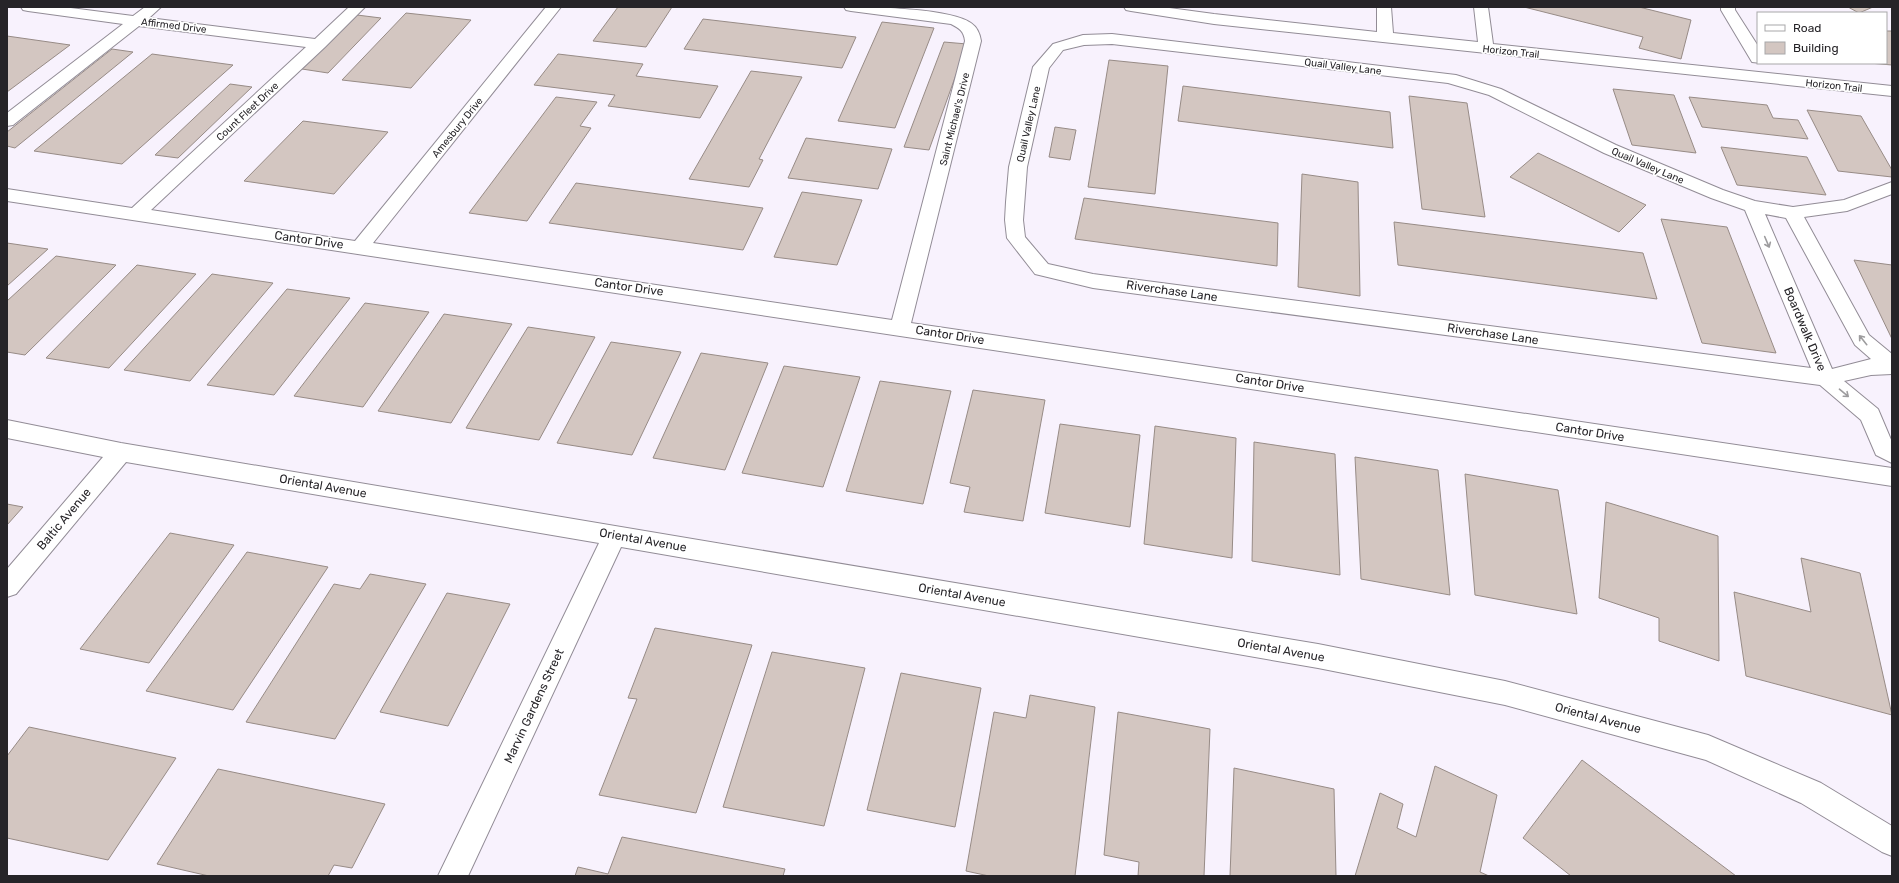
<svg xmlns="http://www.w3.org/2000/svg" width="1899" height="883" font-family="Rubik,sans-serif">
	<rect width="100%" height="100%" fill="#f8f2fd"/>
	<path fill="#d3c6c1" stroke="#978b86" d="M618 7H672L646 47 593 41Z
		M1524 7H1639L1691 20 1681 59 1639 48 1643 37Z
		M1848 7H1873L1859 13Z
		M406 13 471 20 411 88 342 80Z
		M357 15 381 18 328 73 302 69Z
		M703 19 856 37 842 68 684 49Z
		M882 22 934 28 895 128 838 121Z
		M1886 31H1892V65L1869 63H1886Z
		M7 36 70 45 7 92Z
		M944 42 967 44 929 150 904 147Z
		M112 49 133 52 15 148 7 146V132Z
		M152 54 233 65 122 164 34 151Z
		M558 54 643 64 636 76 718 86 700 118 608 106 615 95 534 85Z
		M1109 60 1168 66 1155 194 1088 187Z
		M751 71 802 77 759 159 763 160 749 187 689 179Z
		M230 84 252 87 178 158 155 155Z
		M1183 86 1390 112 1393 148 1178 121Z
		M1613 89 1674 95 1696 153 1632 145Z
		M1409 96 1467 103 1485 217 1422 209Z
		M556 97 597 102 580 126 591 128 527 221 469 213Z
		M1689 97 1767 105 1773 118 1798 120 1808 139 1702 127Z
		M1807 110 1861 116 1892 170V177L1838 171Z
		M303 121 388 132 334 194 244 181Z
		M1055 127 1076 130 1070 160 1049 157Z
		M806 138 892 149 878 189 788 178Z
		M1721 147 1807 157 1826 195 1737 185Z
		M1538 153 1646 205 1619 232 1510 177Z
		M1302 174 1358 182 1360 296 1298 287Z
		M576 183 763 208 743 250 549 223Z
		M802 192 862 200 837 265 774 257Z
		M1084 198 1278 223 1277 266 1075 239Z
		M1661 219 1727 227 1776 353 1702 343Z
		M1394 222 1643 253 1657 299 1398 265Z
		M7 243 48 249 7 286Z
		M56 256 116 265 25 355 7 352V301Z
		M1854 260 1892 265V339Z
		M137 265 196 274 109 368 46 358Z
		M212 274 273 283 190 381 124 370Z
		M287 289 350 298 274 395 207 385Z
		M365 303 429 312 363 407 294 396Z
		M444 314 512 324 451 423 378 411Z
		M528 327 595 337 539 440 466 428Z
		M611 342 681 352 632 455 557 443Z
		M701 353 768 363 725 470 653 458Z
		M784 366 860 377 823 487 742 473Z
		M880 381 951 391 923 504 846 491Z
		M973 390 1045 400 1023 521 964 512 970 487 950 483Z
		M1060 424 1140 435 1130 527 1045 513Z
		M1155 426 1236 438 1232 558 1144 544Z
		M1254 442 1335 454 1340 575 1252 561Z
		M1355 457 1438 470 1450 595 1361 579Z
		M1465 474 1558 490 1577 614 1475 595Z
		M1606 502 1718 536 1719 661 1659 641V618L1599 598Z
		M7 504 23 507 7 525Z
		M170 533 234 545 149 663 80 649Z
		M247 552 328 567 233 710 146 691Z
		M1801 558 1860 573 1892 715 1746 676 1734 592 1811 612Z
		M370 574 426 584 335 739 246 722 334 584 360 589Z
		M447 593 510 604 448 726 380 712Z
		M655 628 752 645 696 813 599 795 637 699 628 698Z
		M772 652 865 668 824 826 723 807Z
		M901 673 981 688 955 827 867 810Z
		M1030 695 1095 707 1075 876H989L966 871 994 712 1026 718Z
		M1118 712 1210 729 1204 876H1138L1139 862 1104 855Z
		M29 727 176 758 108 860 7 838V756Z
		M1582 760 1736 876H1571L1523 838Z
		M1435 766 1497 795 1480 872 1489 876H1355L1380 793 1403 804 1397 828 1416 837Z
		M1234 768 1334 789 1336 876H1230Z
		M218 769 385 804 352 868 334 865 328 876H209L157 864Z
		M622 837 785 869 783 876H575L578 867 608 874Z"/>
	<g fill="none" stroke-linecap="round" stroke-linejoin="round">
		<g stroke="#928c96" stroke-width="2">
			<path id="minor" d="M21 7H63L133 16 145 7H161L149 18 315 39 349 7H365L325 47 151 210 355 241 546 7H561L373 243 892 320 965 41C964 31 959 28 951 24L851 11 846 10 844 7C871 7 950 8 971 23 977 27 980 34 981 41L911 323 1892 468V486L7 201V189L132 208 306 47 139 26 13 125 7 126V113L123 24 28 11 23 10Z
				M1124 7H1162L1214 14 1377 32V7H1391L1393 33 1478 42 1474 7H1488L1493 44 1892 86V96L1214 24 1131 11 1126 10Z
				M1721 7H1735V10L1758 46V63H1761L1752 62 1721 10Z
				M1112 34 1456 75 1501 89 1616 145 1723 190 1755 201 1793 207 1844 200 1892 182V194L1847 211 1804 217 1869 335 1892 354V374L1871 375 1844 381 1878 409 1892 442V463L1876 455 1861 420 1820 385 1093 288 1035 274 1007 238 1005 220 1006 202 1009 167 1033 67 1053 44 1083 35ZM1112 44 1448 83 1489 95 1604 153 1711 198 1745 210 1811 368 1093 274 1048 264 1025 237 1023 220 1027 167 1049 68 1063 50 1084 45ZM1765 214 1786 218 1855 345 1871 359 1832 369Z
				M7 420 121 443 1318 644 1505 681 1708 735 1821 783 1892 826V856L1882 852 1801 803 1706 760 1505 705 1318 668 621 547 468 876H438L599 543 126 462 16 594 7 597V569L103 457 7 438Z"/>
		</g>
		<use href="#minor" fill="#fff" fill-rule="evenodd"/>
	</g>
	<defs><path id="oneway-shaft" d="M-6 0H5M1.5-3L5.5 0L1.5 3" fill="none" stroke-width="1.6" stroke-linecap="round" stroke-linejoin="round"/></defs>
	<g stroke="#9d9c9e">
		<use href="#oneway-shaft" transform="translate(1767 242) rotate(67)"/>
		<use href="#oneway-shaft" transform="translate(1863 340) rotate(-129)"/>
		<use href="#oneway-shaft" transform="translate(1844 393) rotate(40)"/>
	</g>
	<g text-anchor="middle" stroke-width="3.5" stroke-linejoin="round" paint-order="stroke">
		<g font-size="10" fill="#262428" stroke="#fff">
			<text transform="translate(174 25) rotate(7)" y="4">Affirmed Drive</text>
			<text transform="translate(1511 51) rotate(6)" y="4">Horizon Trail</text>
			<text transform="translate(1343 66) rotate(7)" y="4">Quail Valley Lane</text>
			<text transform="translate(1834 85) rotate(6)" y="4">Horizon Trail</text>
			<text transform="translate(247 111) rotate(-43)" y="4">Count Fleet Drive</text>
			<text transform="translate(954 119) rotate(-76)" y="4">Saint Michael's Drive</text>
			<text transform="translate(1028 124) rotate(-77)" y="4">Quail Valley Lane</text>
			<text transform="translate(457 127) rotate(-51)" y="4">Amesbury Drive</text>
			<text transform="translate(1648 165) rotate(23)" y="4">Quail Valley Lane</text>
		</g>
		<g font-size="12" fill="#262428" stroke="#fff">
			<text transform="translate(309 240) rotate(8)" y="4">Cantor Drive</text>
			<text transform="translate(629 287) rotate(8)" y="4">Cantor Drive</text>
			<text transform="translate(1172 291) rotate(8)" y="4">Riverchase Lane</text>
			<text transform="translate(1805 329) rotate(67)" y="4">Boardwalk Drive</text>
			<text transform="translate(1493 334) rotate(8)" y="4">Riverchase Lane</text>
			<text transform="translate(950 335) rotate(9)" y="4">Cantor Drive</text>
			<text transform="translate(1270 383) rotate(9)" y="4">Cantor Drive</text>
			<text transform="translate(1590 432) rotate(9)" y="4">Cantor Drive</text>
			<text transform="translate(323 486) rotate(10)" y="4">Oriental Avenue</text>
			<text transform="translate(64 519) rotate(-50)" y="4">Baltic Avenue</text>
			<text transform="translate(643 540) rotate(10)" y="4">Oriental Avenue</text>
			<text transform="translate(962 595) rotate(10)" y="4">Oriental Avenue</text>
			<text transform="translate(1281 650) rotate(10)" y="4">Oriental Avenue</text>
			<text transform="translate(534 706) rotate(-65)" y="4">Marvin Gardens Street</text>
			<text transform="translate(1598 718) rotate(15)" y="4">Oriental Avenue</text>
		</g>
	</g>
	<rect width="1899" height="883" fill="none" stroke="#262428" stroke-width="16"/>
	<rect x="1757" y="12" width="130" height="52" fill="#ffffff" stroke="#a8a7a9"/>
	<rect x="1765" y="25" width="20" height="6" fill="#ffffff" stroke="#a8a7a9"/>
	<text x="1793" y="32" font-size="12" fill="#262428">Road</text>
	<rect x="1765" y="42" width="20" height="12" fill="#d3c6c1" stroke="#a8a7a9"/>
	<text x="1793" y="52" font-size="12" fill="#262428">Building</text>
</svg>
